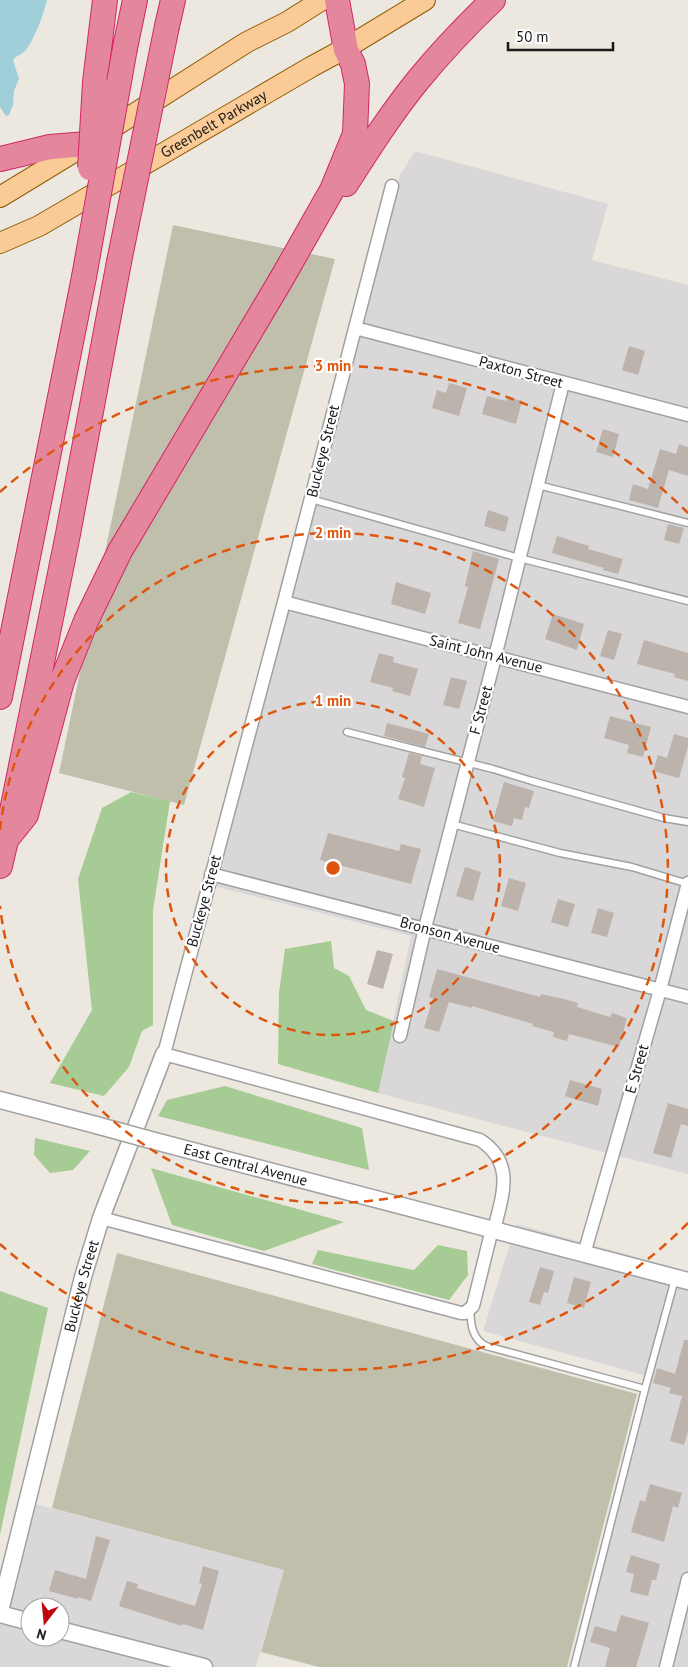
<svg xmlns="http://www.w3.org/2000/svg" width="688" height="1667" font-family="'PT Sans',sans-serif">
	<rect width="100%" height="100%" fill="#ece8e0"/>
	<path fill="#d9d7d7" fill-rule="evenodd" d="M415 151 608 204 592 260 688 285V1174L378 1093 411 936 214 886 400 175Z
		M516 1224 688 1271V1667H577L651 1377 483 1331Z
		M20 1500 284 1570 256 1667H0V1571ZM30 1607H60V1637H30Z"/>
	<path fill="#c0bfac" d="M173 225 335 259 184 805 59 773Z
		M117 1253 637 1394 567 1667H319L261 1652 284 1570 52 1508Z"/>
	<path fill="#a7cb95" d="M131 792 170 801 153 910V1025L142 1031 129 1067 104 1096 50 1083 92 1010 78 879 102 808Z
		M331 941 334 968 349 976 366 1010 394 1021 378 1093 278 1064 279 992 285 949Z
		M225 1086 362 1128 369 1170 158 1116 167 1100Z
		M35 1138 90 1151 73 1170 50 1173 34 1155Z
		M151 1168 344 1222 264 1251 172 1225Z
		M438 1245 467 1251 468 1275 449 1300 312 1264 318 1250 414 1270Z
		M0 1291 48 1308 0 1535Z"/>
	<path fill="#a0cfda" d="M0 0H47C45 11 33 43 25 51 21 55 17 55 13 60L19 79 14 91 13 105 9 115 6 116 0 107Z"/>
	<path fill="#bcb3ac" d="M629 346 645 351 638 375 622 370Z
		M449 383 467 388 459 416 432 408 437 390 446 393Z
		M487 396 506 401 507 397 522 401 516 424 482 414Z
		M603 429 619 434 613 457 596 452Z
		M679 444 688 447V476L669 470 658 508 629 500 633 484 648 489 660 449 676 454Z
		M488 510 509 517 505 532 484 526Z
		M668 524 684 528 679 544 664 540Z
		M557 536 589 546 588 549 623 559 618 574 603 570 604 568 552 553Z
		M473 551 499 559 480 629 458 623 468 587 465 586Z
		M396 582 431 593 425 614 391 604Z
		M553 614 584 624 577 650 545 639Z
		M608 630 622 634 614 660 600 656Z
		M644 640 688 653V681L674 677 675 674 637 664Z
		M379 653 394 657 393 662 418 669 410 696 392 691 393 688 370 682Z
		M451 677 467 681 459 709 443 705Z
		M610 716 651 727 643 757 627 753 629 745 604 738Z
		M387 723 429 734 425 747 384 736Z
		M674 734 688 738V747L679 778 653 771 658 755 667 758Z
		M409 753 422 756 420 764 435 768 424 807 398 799 405 778 402 777Z
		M504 782 534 791 529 808 525 807 522 820 514 818 512 826 493 821Z
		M328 833 399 851 401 844 421 849 411 884 320 860Z
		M465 867 481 872 473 901 456 896Z
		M509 878 526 883 518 911 501 906Z
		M558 899 575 904 568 927 551 922Z
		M598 908 614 913 607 937 591 933Z
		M377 950 393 954 383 989 367 984Z
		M437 969 540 997 541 994 564 999 578 1003 577 1007 610 1017 612 1013 627 1018 619 1047 569 1034 567 1041 553 1037 554 1032 532 1026 533 1024 472 1006V1008L449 1002 439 1032 424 1028 433 998 429 997Z
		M570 1080 602 1089 598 1106 565 1096Z
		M668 1103 688 1109V1126L681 1124 671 1158 653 1153Z
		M540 1267 554 1271 548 1293 544 1292 540 1305 529 1302Z
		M574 1277 591 1282 584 1308 567 1303Z
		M684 1340H688V1431L684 1445 670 1441 682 1396 669 1393 671 1388 653 1383 657 1368 675 1374Z
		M650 1484 682 1493 678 1508 673 1506 664 1542 631 1532 640 1500 645 1502Z
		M96 1536 110 1540 91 1601 78 1597V1599L49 1591 55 1570 86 1579Z
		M631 1555 660 1564 656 1580H652L648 1596 630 1592 634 1574 626 1572Z
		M203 1566 219 1571 203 1630 183 1624 182 1626 119 1606 127 1581 138 1584 137 1588 195 1606 202 1584 199 1583Z
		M621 1615 649 1623 636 1667H605L610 1648 590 1642 595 1626 616 1632Z"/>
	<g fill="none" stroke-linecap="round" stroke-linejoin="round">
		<g stroke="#a1a1a1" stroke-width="9">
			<path id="service" d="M538 485 688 523
				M311 499 519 558 688 601
				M347 732 493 769 532 781 664 818 688 822
				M452 824 560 853 632 867 688 884
				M470 1309C471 1323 471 1338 486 1346L645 1389
				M574 1667 645 1389 675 1279"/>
		</g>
		<g stroke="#a1a1a1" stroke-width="15">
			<path id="minor" d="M392 186 284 602 164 1054 480 1140C516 1163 502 1196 494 1230
				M355 328 688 415
				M284 602 688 707
				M211 874 688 997
				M400 1036 425 928 495 657 563 383
				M101 1218 461 1313H465L473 1306 492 1229
				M584 1254 660 990 688 883
				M666 1667 688 1579"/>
		</g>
		<g stroke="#a1a1a1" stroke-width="19">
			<g id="tertiary">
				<path d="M0 1100 96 1125"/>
				<path id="s1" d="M147 1139 688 1281"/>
				<path id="s2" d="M0 1611 83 1277 101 1218 164 1054"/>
				<path d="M0 1614 30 1622"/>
				<path d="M60 1630 204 1667"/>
			</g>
		</g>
		<g stroke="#8e5b03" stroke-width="22">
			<g id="primary">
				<path d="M0 197 87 144 247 42 287 22 322 0"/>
				<path id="s3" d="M0 243 39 226 311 67 346 48 425 0"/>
			</g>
		</g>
		<g stroke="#d12667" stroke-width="26">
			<path id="motorway" d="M167 26 173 0
				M125 48 135 0
				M95 82 105 0
				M0 159 50 147 87 144
				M346 184C369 148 392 112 419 79 442 51 467 25 493 0
				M0 697 84 277
				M6 840 26 815 62 681 86 621 120 551 282 278 332 190 355 134 357 84 353 64 346 50 337 0
				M0 866 6 840 68 534 119 262"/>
		</g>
		<use href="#service" stroke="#fff" stroke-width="6"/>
		<use href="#minor" stroke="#fff" stroke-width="12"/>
		<use href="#tertiary" stroke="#fff" stroke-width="16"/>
		<use href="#primary" stroke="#facb97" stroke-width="20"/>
		<use href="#motorway" stroke="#e4879c" stroke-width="24"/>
		<g stroke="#a1a1a1" stroke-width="19" stroke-linecap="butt">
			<path id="tertiary-bridge" d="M96 1125 147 1139"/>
		</g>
		<g stroke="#d12667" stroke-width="26" stroke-linecap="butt">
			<path id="motorway-bridge" d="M90 168 95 82
				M119 262 167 26
				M84 277 125 48"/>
		</g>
		<use href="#tertiary-bridge" stroke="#fff" stroke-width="16"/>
		<use href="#motorway-bridge" stroke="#e4879c" stroke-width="24"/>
	</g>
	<g fill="none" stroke="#de560d" stroke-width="2.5" stroke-dasharray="9 6">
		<circle cx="333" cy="868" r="167"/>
		<path d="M0 830A335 335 0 1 1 0 906"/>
		<path d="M688 1223A502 502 0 0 1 0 1244M0 492A502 502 0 0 1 688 513"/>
	</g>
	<g text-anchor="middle" stroke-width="4.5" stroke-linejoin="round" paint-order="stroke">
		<g font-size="15" fill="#1a1a1a" stroke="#fff">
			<text dy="5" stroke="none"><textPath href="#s3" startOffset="245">Greenbelt Parkway</textPath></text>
			<text transform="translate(521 372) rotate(15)" y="5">Paxton Street</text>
			<text transform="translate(323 451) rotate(-76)" y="5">Buckeye Street</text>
			<text transform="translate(486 654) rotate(14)" y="5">Saint John Avenue</text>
			<text transform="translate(481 710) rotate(-75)" y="5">F Street</text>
			<text transform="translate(204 901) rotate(-75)" y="5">Buckeye Street</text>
			<text transform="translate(450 935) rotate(15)" y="5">Bronson Avenue</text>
			<text transform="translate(637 1069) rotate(-74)" y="5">E Street</text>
			<text dy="5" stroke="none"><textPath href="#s1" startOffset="102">East Central Avenue</textPath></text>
			<text dy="5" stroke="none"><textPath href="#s2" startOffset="335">Buckeye Street</textPath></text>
		</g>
	</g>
	<circle cx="333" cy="868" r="8" fill="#de560d" stroke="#fff" stroke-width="2.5"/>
	<g font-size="15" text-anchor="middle" font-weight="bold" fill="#de560d" stroke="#fff" stroke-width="4.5" stroke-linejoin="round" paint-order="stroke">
		<text x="333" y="371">3 min</text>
		<text x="333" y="538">2 min</text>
		<text x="333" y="706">1 min</text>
	</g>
	<g transform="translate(45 1622) rotate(196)"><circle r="24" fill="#ffffff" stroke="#a3a3a3"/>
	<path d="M0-4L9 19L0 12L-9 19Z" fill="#c1030b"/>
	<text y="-8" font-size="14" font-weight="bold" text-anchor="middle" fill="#1a1a1a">N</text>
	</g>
	<path d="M508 42v8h105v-8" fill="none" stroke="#1a1a1a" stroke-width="2.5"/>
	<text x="516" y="42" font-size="15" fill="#1a1a1a" stroke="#ffffff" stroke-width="4" paint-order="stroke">50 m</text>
</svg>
